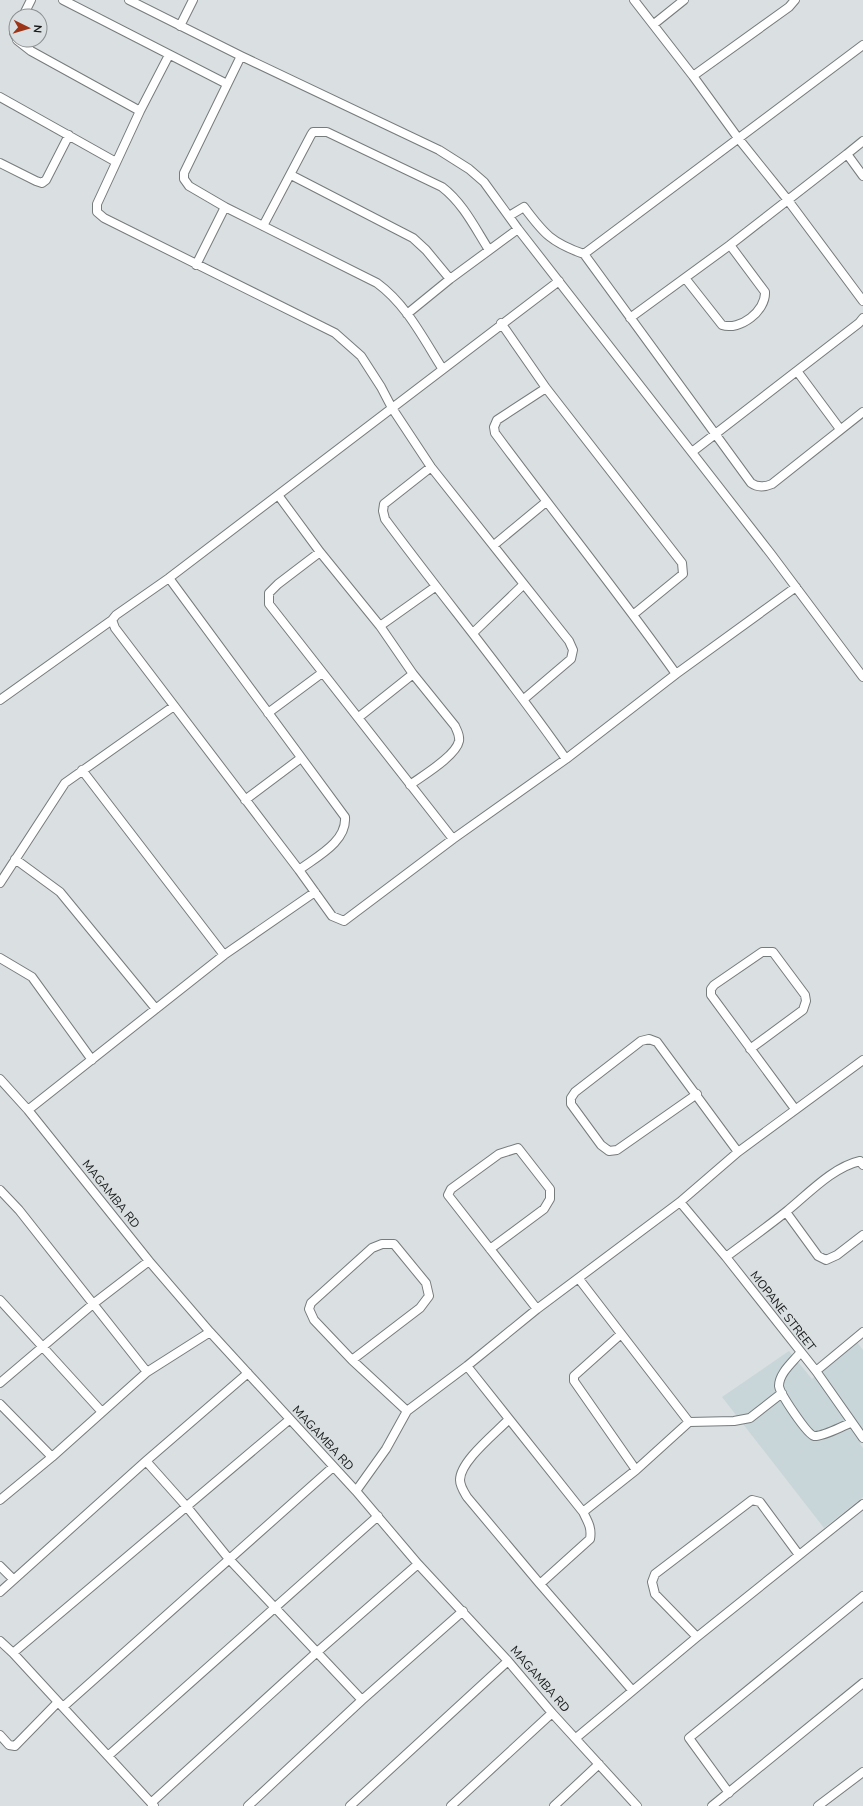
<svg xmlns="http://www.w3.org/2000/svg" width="863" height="1806" font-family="'Nunito Sans',sans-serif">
	<rect width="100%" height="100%" fill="#dadfe1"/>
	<path fill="#c8d6da" d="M857 1342 863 1350V1441L860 1444 863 1448V1497L824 1528 722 1397 789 1351 812 1379Z"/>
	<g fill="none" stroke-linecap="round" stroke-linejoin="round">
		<g stroke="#767b7c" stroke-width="10">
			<path id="minor" d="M63 0 227 84
				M129 0 241 56 439 150 469 169 484 182 518 229 771 554 863 677
				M634 0 693 76 738 138 787 199 863 301
				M23 16 31 0
				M654 24 684 0
				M180 26 193 0
				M16 30 14 33 16 37
				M17 40 31 51 140 111
				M863 45 584 254 751 483C758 488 765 487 772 484L863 412
				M169 55 140 111 97 204V212L104 218 335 333 361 356 381 387 392 408 431 467 569 641 573 650 571 659 524 699
				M241 56 184 173V179L189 186 225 207 377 283C406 304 423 338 442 368
				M693 76 789 7 795 0
				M0 97 116 162
				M847 154 863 141
				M0 163 36 181 42 183 46 180 69 135
				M291 175 413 238 426 250 450 279
				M509 216 524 207C544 234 552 243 584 254
				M263 226 311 135 313 132H327L442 187C463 203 475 228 489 250
				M196 265 225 207
				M685 278 722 325C740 331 766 311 765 292L730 245
				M407 314 450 279 518 229
				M630 318 730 245 847 154 863 176
				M501 323 546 388 682 563 683 574 634 614
				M797 371 840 429
				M546 388 497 420 494 427 495 433C555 514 618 592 676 674
				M692 452 859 323 863 318
				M431 467 384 504 383 511 385 519C445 600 509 677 566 759
				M278 495 320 552 380 626 413 674 455 726C457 731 460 735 459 741 456 756 422 776 410 785
				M494 545 546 502
				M320 552 278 584 269 593V604L453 839
				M169 578 345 817C347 842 316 857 299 870
				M112 620 115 628 299 870 332 916 344 921 453 839 566 759 676 674 796 587
				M380 626 435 587
				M473 633 523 585
				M0 700 112 620 116 615 169 578 559 281
				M268 713 322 673
				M359 717 413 674
				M82 770 224 955
				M245 800 301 758
				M15 859 60 892 156 1009
				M0 883 65 783 174 706
				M0 958 32 977 92 1060
				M750 1049 803 1010 806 1001 805 995 773 952H762L714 985 711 989V995L795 1109
				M0 1079 28 1110 149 1261 210 1332 356 1491 418 1564 508 1661 552 1713 637 1806
				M697 1094 617 1150 609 1151 601 1145 571 1104V1098L575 1092 641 1041 649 1039 657 1042 738 1152
				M28 1110 224 955 315 892
				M0 1190 19 1210 147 1372
				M680 1202 726 1257 816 1371 863 1438
				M786 1212 818 1256 826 1260 837 1255 863 1235
				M490 1249 544 1209 550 1199V1189L518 1148 499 1154 451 1189 448 1195 537 1309
				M726 1257C746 1242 767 1227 787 1211 808 1194 833 1167 860 1161L863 1165
				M579 1279 689 1422
				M0 1300 102 1412
				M621 1334 574 1376V1381L636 1470
				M800 1353C793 1362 779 1373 779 1386 780 1394 807 1434 814 1436 823 1437 842 1426 851 1423
				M352 1360 420 1308 429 1296 426 1283 394 1244H382L372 1248 311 1303 309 1309 314 1320 352 1360 407 1411
				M467 1366 583 1512C588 1522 592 1528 590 1539L540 1584 632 1690
				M816 1371 863 1332
				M0 1383 93 1304 149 1261
				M0 1404 52 1457
				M509 1419C496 1433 460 1461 460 1480 460 1486 464 1492 467 1497L540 1584
				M146 1461 187 1507 229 1559 362 1700
				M356 1491 386 1449 407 1411 467 1366 537 1309 680 1202 738 1152 863 1060
				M0 1500 52 1457 147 1372 210 1332
				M583 1512 636 1470 689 1422 734 1421 750 1418 782 1393
				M0 1566 13 1579
				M0 1592 146 1461 248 1373
				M697 1637 655 1594 652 1582 655 1574 752 1500 760 1502 799 1555
				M0 1641 13 1653 154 1806
				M13 1653 289 1420
				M63 1707 333 1467
				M0 1735 9 1745 15 1746 58 1702
				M576 1738 697 1637 863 1504
				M108 1756 378 1516
				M729 1793 689 1738 863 1596
				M151 1803 316 1653 418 1564
				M248 1806 362 1700 463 1611
				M350 1806 508 1661
				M451 1806 552 1713
				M554 1806 599 1764
				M712 1806 863 1683
				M818 1806 863 1772"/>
		</g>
		<use href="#minor" stroke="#fff" stroke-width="8"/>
	</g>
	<g text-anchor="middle" stroke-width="3" stroke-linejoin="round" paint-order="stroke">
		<g font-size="12" fill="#171919" stroke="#dadfe1">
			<text transform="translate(111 1194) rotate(51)" y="4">MAGAMBA RD</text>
			<text transform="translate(783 1311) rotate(52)" y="4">MOPANE STREET</text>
			<text transform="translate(323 1438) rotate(47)" y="4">MAGAMBA RD</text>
			<text transform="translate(540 1679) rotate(49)" y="4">MAGAMBA RD</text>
		</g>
	</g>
	<g transform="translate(28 28) rotate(95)"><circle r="19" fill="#dadfe1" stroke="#8c9091"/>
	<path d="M0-3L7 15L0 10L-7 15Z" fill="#9c3417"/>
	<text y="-6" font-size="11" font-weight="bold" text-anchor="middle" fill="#171919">N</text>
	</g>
</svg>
